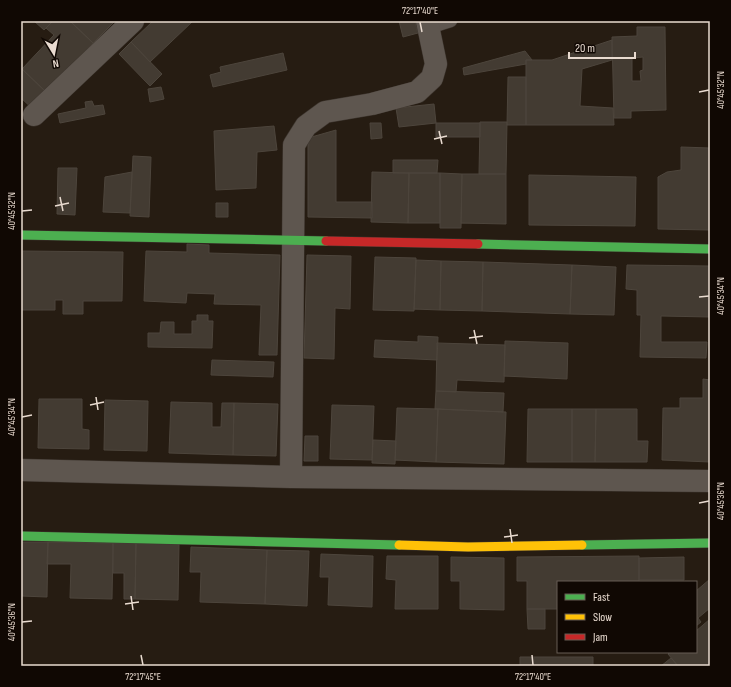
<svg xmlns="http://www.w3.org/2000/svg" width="731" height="687" font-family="'Sofia Sans Condensed',sans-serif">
	<rect width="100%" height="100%" fill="#261c12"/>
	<path fill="#433b32" stroke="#4d453c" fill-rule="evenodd" d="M34 21H53L44 30Z
		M53 21H70L93 43 46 92 22 69 54 35 46 28Z
		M72 21H115L93 43 71 22Z
		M153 21H193L150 62 131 42Z
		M399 21H415L418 33 403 37Z
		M637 27H665L666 110 631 111V118H614L612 37 637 36ZM643 57V70L640 71 641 81H632V58Z
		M612 40V60L582 69 580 106 613 108 614 125H526V60H552Z
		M131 42 162 74 150 86 119 54Z
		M525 51 532 60H526V64L464 75 463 68Z
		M283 53 287 70 213 87 210 75 221 72 220 67Z
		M21 68 48 94 34 110 21 98Z
		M508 77H526V125H507Z
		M161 87 164 99 150 102 148 89Z
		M92 101 94 106 103 105 105 114 60 123 58 114 86 108 85 102Z
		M434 104 436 123 399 127 396 108Z
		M480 122H507L506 174H479Z
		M370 123H381L382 138 371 139Z
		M436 123H480V137H436Z
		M274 126 277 150 257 152 256 188 216 190 214 131Z
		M336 130V202H372V218L308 217V138Z
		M681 147 710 148V230L658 229V177L667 172 681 170Z
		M133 156 151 157 149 217 130 216Z
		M393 160H438L437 173H393Z
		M58 168H77L75 215 57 214Z
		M132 172 130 213 103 212 105 177Z
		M372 172 409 173 408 223 371 222Z
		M409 173H440V223H408Z
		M440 173 462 174 461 228H440Z
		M462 174H506V224L461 223Z
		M529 175 636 177 635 226 529 225Z
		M216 203H228V217H216Z
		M187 244 209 245V253L280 255 277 355H259L261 305 214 304 215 294 187 293 186 303 144 301 146 251 187 252Z
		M21 251 123 252 122 301H83V314H63V300H55V310H21Z
		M307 255 351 256 350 309 335 308 334 359 304 358Z
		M375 257 416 258 414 311 373 310Z
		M416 260 441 261 440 310 414 309Z
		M441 261 483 262 482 311 440 310Z
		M483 262 572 265 570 314 482 311Z
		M572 265 616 267 614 315 570 314Z
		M627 265 710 266V317L661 316V342H707L706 358 640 357 641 315H637V290L626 289Z
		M197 315H208V321H213L212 348 148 347V333H160L161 322H174V334H192V321H197Z
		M418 336 438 337 437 360 374 357 375 340 418 342Z
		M505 341 568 343 567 379 504 376Z
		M437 343 505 345 504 382 457 380 456 392 436 391Z
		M212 360 274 362 273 377 211 375Z
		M703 379 710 380V462L662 460 663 408H680V398H703Z
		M436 391 504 393 503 412 435 409Z
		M39 399H82V429L89 430V449L38 448Z
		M105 400 148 401 147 451 104 450Z
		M171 402 212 403V427H221L222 403H234L233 455 169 453Z
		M234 403 278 404 276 456 233 455Z
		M332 405 374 406 372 460 330 459Z
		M397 408 438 409 436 462 395 460Z
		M438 409 506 412 504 464 436 462Z
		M528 409H572V462H527Z
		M572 409H596L595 462H572Z
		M596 409H637V441H648L647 462H595Z
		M305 436H318V461H304Z
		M373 440 396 441 395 464 372 463Z
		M21 542H48L47 597 21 596Z
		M48 542 113 543 112 599 70 598 71 564H47Z
		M113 543H136L135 599H124V573H113Z
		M136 543 179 544 178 600 135 599Z
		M191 547 267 550 265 604 200 602 201 572H190Z
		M267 550 309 551 307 606 265 604Z
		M321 554 373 556 372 607 328 605 329 577H320Z
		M387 556H438V609H395L396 580 386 579Z
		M639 556V582H558V609H527V581H517V557Z
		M451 557 504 558V610L460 609V581H451Z
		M684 557V580H639V558Z
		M710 579V608L698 618 701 622 696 626V591Z
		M527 609H545V629H528Z
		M710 619V666H678L668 654 670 652H696V631Z
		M520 657H593V666H520Z
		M671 658 678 666H661Z"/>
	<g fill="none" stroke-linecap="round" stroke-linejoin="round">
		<g stroke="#3e362f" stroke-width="13">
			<path id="lane" d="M429 28 451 21"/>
		</g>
		<g stroke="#3e362f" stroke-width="23">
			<path id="street" d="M34 115 133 21
				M21 470 291 477 710 481
				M291 477 294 145 306 126 325 112 372 104 417 92 432 78 436 64 427 21"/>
		</g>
		<g stroke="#3e362f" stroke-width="10">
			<path id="fast" d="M21 235 326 241
				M478 244 710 249
				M21 536 399 545
				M582 545 710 543"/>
		</g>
		<g stroke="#3e362f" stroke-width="10">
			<path id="slow" d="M399 545 468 547 582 545"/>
		</g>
		<g stroke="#3e362f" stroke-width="10">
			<path id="jam" d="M326 241 478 244"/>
		</g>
		<use href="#lane" stroke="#5e564f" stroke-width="12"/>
		<use href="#street" stroke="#5e564f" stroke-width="22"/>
		<use href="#fast" stroke="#4caf50" stroke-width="9"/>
		<use href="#slow" stroke="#ffc107" stroke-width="9"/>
		<use href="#jam" stroke="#c62828" stroke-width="9"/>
	</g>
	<path fill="none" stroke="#e9dbd0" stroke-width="1.5" d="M420 22 422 32M699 92 709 90M439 131 442 144M434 139 447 136M60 197 63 211M55 206 69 203M22 211 32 210M699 297 709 296M474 330 477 344M469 338 483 336M96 397 98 410M90 405 104 402M22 417 32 415M699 503 709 501M510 529 512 543M504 537 518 535M131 596 133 610M125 604 139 602M22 622 32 621M141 655 143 665M532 655 533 665"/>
	<rect width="731" height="687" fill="none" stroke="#100803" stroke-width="44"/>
	<rect x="557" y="581" width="140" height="72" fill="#100803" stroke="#675c55"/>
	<rect x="565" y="594" width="20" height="6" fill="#4caf50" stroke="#675c55"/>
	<text x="593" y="601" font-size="12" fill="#e9dbd0">Fast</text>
	<rect x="565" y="614" width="20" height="6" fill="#ffc107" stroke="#675c55"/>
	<text x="593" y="621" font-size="12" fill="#e9dbd0">Slow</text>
	<rect x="565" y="634" width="20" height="6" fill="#c62828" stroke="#675c55"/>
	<text x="593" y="641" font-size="12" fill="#e9dbd0">Jam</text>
	<g transform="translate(54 54) rotate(170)" stroke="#100803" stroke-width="3" paint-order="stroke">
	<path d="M0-3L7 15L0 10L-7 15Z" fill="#e9dbd0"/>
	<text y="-6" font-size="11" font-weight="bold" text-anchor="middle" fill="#e9dbd0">N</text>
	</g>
	<path d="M569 52v6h66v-6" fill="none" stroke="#e9dbd0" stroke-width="2"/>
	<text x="575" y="52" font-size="12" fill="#e9dbd0" stroke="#100803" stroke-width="3" paint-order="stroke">20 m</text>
	<rect x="22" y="22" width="687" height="643" fill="none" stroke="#e9dbd0" stroke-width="1.5"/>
	<g font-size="10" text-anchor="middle" fill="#e9dbd0">
		<text x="420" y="14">72°17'40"E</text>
		<text transform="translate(720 90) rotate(-90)" y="4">40°45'32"N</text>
		<text transform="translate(11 211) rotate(-90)" y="4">40°45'32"N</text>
		<text transform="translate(720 296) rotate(-90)" y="4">40°45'34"N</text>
		<text transform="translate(11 417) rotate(-90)" y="4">40°45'34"N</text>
		<text transform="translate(720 501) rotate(-90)" y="4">40°45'36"N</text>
		<text transform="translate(11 622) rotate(-90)" y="4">40°45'36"N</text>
		<text x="143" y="680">72°17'45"E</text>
		<text x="533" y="680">72°17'40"E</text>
	</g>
</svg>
